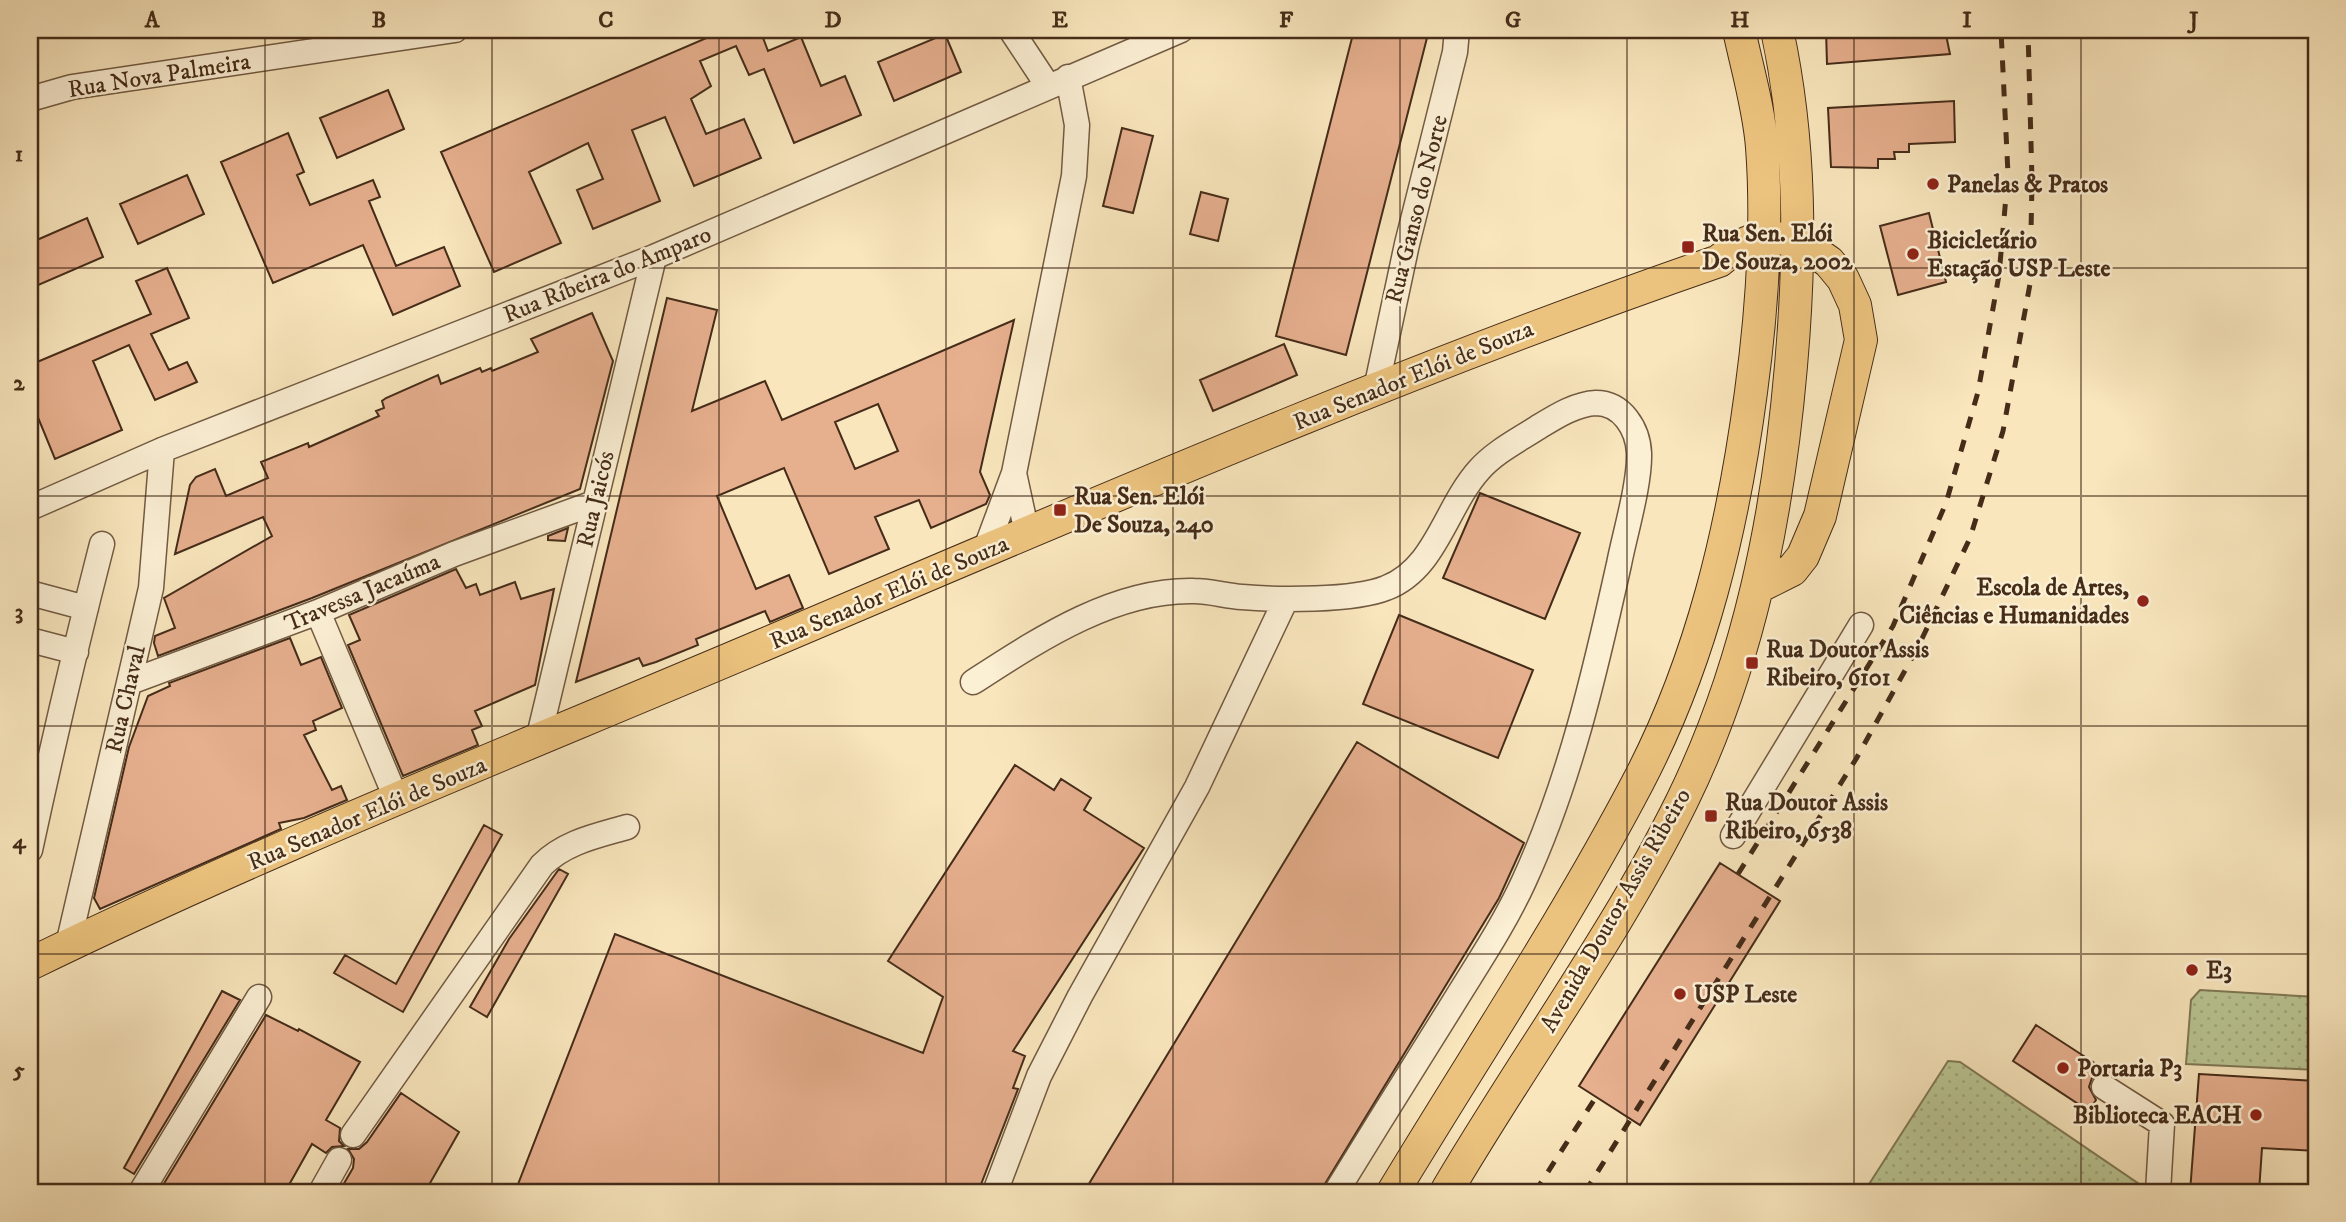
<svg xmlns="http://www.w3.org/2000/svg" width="2346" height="1222" font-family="'IM FELL DW Pica',serif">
	<defs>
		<pattern id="grass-dots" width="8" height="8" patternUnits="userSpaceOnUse" patternTransform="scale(1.75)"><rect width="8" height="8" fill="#bac694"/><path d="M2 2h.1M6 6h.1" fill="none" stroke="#a1aa7f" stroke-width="1.8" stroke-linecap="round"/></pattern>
	</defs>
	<rect width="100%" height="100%" fill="#f9e6bd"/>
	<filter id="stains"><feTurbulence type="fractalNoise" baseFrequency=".00286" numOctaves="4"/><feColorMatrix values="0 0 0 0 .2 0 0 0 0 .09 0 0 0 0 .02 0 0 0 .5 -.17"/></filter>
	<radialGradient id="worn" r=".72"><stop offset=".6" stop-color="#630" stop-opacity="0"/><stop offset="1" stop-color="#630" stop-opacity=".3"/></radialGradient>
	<path fill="url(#grass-dots)" stroke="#807956" stroke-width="2" d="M2200 990 2316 997V1070L2186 1064 2191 1000Z
		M1948 1061 1960 1062 2142 1186 2144 1192H1864Z"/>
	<path fill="#e6af8e" stroke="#452c19" stroke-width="2" fill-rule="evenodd" d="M725 30H774L762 35 768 51 801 37 821 86 845 76 861 115 794 143 764 69 749 75 736 46 700 61 711 86 691 99 706 134 744 119 761 158 694 186 665 117 632 130 660 201 593 229 577 190 603 179 588 143 529 172 561 243 494 272 441 152Z
		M1354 30H1429L1346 355 1276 336Z
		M1826 30H1945L1950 54 1827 64Z
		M945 34 961 72 894 101 878 62Z
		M388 90 404 129 337 158 320 118Z
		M1954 101 1955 142 1909 144V152H1894L1895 159H1878V168L1831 167 1828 108Z
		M1122 128 1153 136 1133 213 1103 206Z
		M288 133 304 172 297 175 310 205 373 180 380 197 369 201 396 266 444 247 460 286 393 315 363 245 273 283 221 162Z
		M187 175 204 214 138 244 120 204Z
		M1201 192 1228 199 1218 241 1190 234Z
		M1929 213 1946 282 1898 295 1880 226Z
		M87 218 103 257 36 286 30 271V243Z
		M167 268 189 318 151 334 169 370 187 362 197 382 155 400 129 345 93 361 122 430 55 459 30 398V365L151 314 136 281Z
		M667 298 717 310 692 411 765 381 782 420 1014 320 980 472 990 495 986 504 931 528 919 500 875 517 889 549 829 574 784 468 717 496 756 589 789 575 803 608 770 622 765 611 696 639 698 645 656 662 643 666 639 658 576 682ZM878 404 898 451 855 469 835 422Z
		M592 313 613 361 580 489 312 598 158 656 154 643 155 636 175 628 164 598 272 536 263 517 175 554 190 485 196 477 215 469 226 496 268 478 261 462 308 443 309 447 379 416 376 411 384 408 382 401 386 398 438 375 441 384 480 368 482 372 491 368 492 371 538 352 531 339Z
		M1284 344 1297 375 1213 411 1200 380Z
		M1480 493 1580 533 1545 619 1443 578Z
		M568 528 565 541 548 540V536Z
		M456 569 466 588 476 584 480 595 515 582 521 599 554 589 535 685 475 711 482 726 472 730 478 745 403 776 348 645 360 640 349 615Z
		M1399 615 1533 670 1498 758 1363 704Z
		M290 638 301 665 321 657 342 708 313 721 316 730 304 735 332 790 341 786 347 800 304 818 279 823 281 829 100 909 94 898 129 747 148 696 170 686 169 683Z
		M1357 742 1524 843 1499 898 1320 1192H1084Z
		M1015 765 1054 790 1061 779 1091 798 1084 810 1144 848 1013 1051 1025 1056 1013 1088 1018 1089 978 1192H515L615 934 923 1053 943 997 888 961Z
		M484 825 502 835 403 1012 334 973 345 955 396 984Z
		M1720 863 1780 901 1640 1125 1579 1086Z
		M559 869 568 874 487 1017 470 1007 509 939Z
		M222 991 240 1000 134 1174 124 1168Z
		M266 1015 298 1031 299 1029 360 1062 326 1120 340 1128 339 1141 344 1146 332 1147 326 1153 312 1144 285 1192H164L160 1190Z
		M2036 1025 2113 1075 2104 1072 2092 1078 2089 1087 2096 1100 2089 1111 2013 1061Z
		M2199 1074 2316 1081V1151L2262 1148 2259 1192H2190Z
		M401 1093 459 1132 425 1192H339L353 1168 354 1159 348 1149H359L367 1142Z"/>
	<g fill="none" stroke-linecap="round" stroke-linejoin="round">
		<g stroke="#725a42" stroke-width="27">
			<path id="minor" d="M1011 30 1048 86
				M30 99 72 87 455 30
				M1376 389 1407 244 1455 52 1457 30
				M1014 473 1027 533
				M30 508 162 450 654 257 1181 30
				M985 551 1014 473 1074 176 1077 125 1068 77
				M30 593 86 608
				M318 612 396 798
				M30 640 76 652
				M130 682 318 612 454 554 594 503
				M973 682C1038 640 1114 589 1194 591 1210 591 1226 596 1242 597 1277 600 1354 601 1386 588 1436 569 1445 508 1479 470 1495 452 1517 441 1537 428 1555 417 1575 404 1596 403 1622 403 1638 429 1639 453 1640 484 1625 533 1619 564 1595 672 1570 781 1524 881 1504 925 1476 966 1451 1007 1412 1069 1374 1130 1336 1192
				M538 740 654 257
				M1733 836 1861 625
				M30 850C52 748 76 645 102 544
				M68 945 151 588 162 450
				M2104 1087 2162 1124 2158 1192
				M353 1135 542 865C565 842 596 836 627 827
				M141 1192 259 997
				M321 1192 339 1160
				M995 1192 1039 1076 1080 996 1197 787 1286 599"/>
		</g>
		<g stroke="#452c19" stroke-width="34">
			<path id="major" d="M30 964C270 847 518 749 763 645 1079 511 1395 373 1719 261L1735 248 1763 236 1799 241 1829 262 1843 279 1855 305 1861 340 1820 516 1803 556 1792 570 1760 586
				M1393 1192C1475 1056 1564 923 1638 782 1702 660 1733 527 1751 392 1762 311 1768 228 1762 147 1759 108 1747 68 1739 30
				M1446 1192C1522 1062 1616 935 1682 801 1749 664 1778 516 1791 366 1801 253 1801 141 1777 30"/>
		</g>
		<use href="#minor" stroke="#fbefd4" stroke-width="24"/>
		<use href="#major" stroke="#ecc37e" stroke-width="32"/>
		<path stroke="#452c19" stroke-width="5" stroke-dasharray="12 12" stroke-linecap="butt" d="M1738 874 1893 626 1946 503 1978 392 1999 275 2008 174 2001 30
			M1535 1192 1596 1097
			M1585 1192 1856 759 1918 647 1970 538 2003 431 2030 284 2032 181 2028 30"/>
	</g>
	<path fill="none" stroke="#452c19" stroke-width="2" stroke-opacity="0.55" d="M265 30V1192M492 30V1192M719 30V1192M946 30V1192M1173 30V1192M1400 30V1192M1627 30V1192M1854 30V1192M2081 30V1192M30 268H2316M30 496H2316M30 726H2316M30 954H2316"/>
	<g fill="#8f2418" stroke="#fbefd4" stroke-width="2.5">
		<circle cx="1933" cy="184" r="7"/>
		<rect x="1681" y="240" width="14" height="14" rx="3.5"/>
		<circle cx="1913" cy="254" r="7"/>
		<rect x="1053" y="503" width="14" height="14" rx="3.5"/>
		<circle cx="2143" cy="601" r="7"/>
		<rect x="1745" y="656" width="14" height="14" rx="3.5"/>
		<rect x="1704" y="809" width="14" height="14" rx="3.5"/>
		<circle cx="2192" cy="970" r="7"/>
		<circle cx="1680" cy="994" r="7"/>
		<circle cx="2063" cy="1068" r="7"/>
		<circle cx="2256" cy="1115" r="7"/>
	</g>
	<g text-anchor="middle" stroke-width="5" stroke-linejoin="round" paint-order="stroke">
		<g font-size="24" fill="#452c19" stroke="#fbefd4">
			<text transform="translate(159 75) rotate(-9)" y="8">Rua Nova Palmeira</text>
			<text transform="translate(1416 209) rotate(-76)" y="8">Rua Ganso do Norte</text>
			<text transform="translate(607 274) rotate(-22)" y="8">Rua Ríbeira do Amparo</text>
			<text transform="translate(1413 375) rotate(-22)" y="8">Rua Senador Elói de Souza</text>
			<text transform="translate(595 499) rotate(-77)" y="8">Rua Jaicós</text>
			<text transform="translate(362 592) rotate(-23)" y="8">Travessa Jacaúma</text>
			<text transform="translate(889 592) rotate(-23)" y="8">Rua Senador Elói de Souza</text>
			<text transform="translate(125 699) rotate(-77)" y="8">Rua Chaval</text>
			<text transform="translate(367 813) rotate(-23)" y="8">Rua Senador Elói de Souza</text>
			<text transform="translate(1615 910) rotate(-60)" y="8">Avenida Doutor Assis Ribeiro</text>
		</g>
		<g font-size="24" font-weight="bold" fill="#452c19" stroke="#fbefd4" text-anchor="start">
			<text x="1947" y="192">Panelas &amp; Pratos</text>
			<text x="1702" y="241">Rua Sen. Elói<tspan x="1702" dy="28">De Souza, 2002</tspan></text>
			<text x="1927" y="248">Bicicletário<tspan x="1927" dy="28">Estação USP Leste</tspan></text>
			<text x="1074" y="504">Rua Sen. Elói<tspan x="1074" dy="28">De Souza, 240</tspan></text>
			<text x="2129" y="595" text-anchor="end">Escola de Artes,<tspan x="2129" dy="28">Ciências e Humanidades</tspan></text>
			<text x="1766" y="657">Rua Doutor Assis<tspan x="1766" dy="28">Ribeiro, 6101</tspan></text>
			<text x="1725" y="810">Rua Doutor Assis<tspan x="1725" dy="28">Ribeiro, 6538</tspan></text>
			<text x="2206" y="978">E3</text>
			<text x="1694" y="1002">USP Leste</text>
			<text x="2077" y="1076">Portaria P3</text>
			<text x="2242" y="1123" text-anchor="end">Biblioteca EACH</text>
		</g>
	</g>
	<rect width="2346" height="1222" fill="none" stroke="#f9e6bd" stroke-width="77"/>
	<rect x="38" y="38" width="2270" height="1146" fill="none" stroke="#452c19" stroke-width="2.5"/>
	<g font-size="23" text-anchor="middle" font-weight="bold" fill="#452c19">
		<text x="152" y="27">A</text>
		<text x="379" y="27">B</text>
		<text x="606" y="27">C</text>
		<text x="833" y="27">D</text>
		<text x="1060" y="27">E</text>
		<text x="1286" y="27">F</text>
		<text x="1513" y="27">G</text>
		<text x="1740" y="27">H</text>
		<text x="1967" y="27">I</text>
		<text x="2194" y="27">J</text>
		<text x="19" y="161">1</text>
		<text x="19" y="390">2</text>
		<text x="19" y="619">3</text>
		<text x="19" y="848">4</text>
		<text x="19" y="1077">5</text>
	</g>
	<rect width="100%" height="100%" filter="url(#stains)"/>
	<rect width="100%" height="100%" fill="url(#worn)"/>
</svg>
